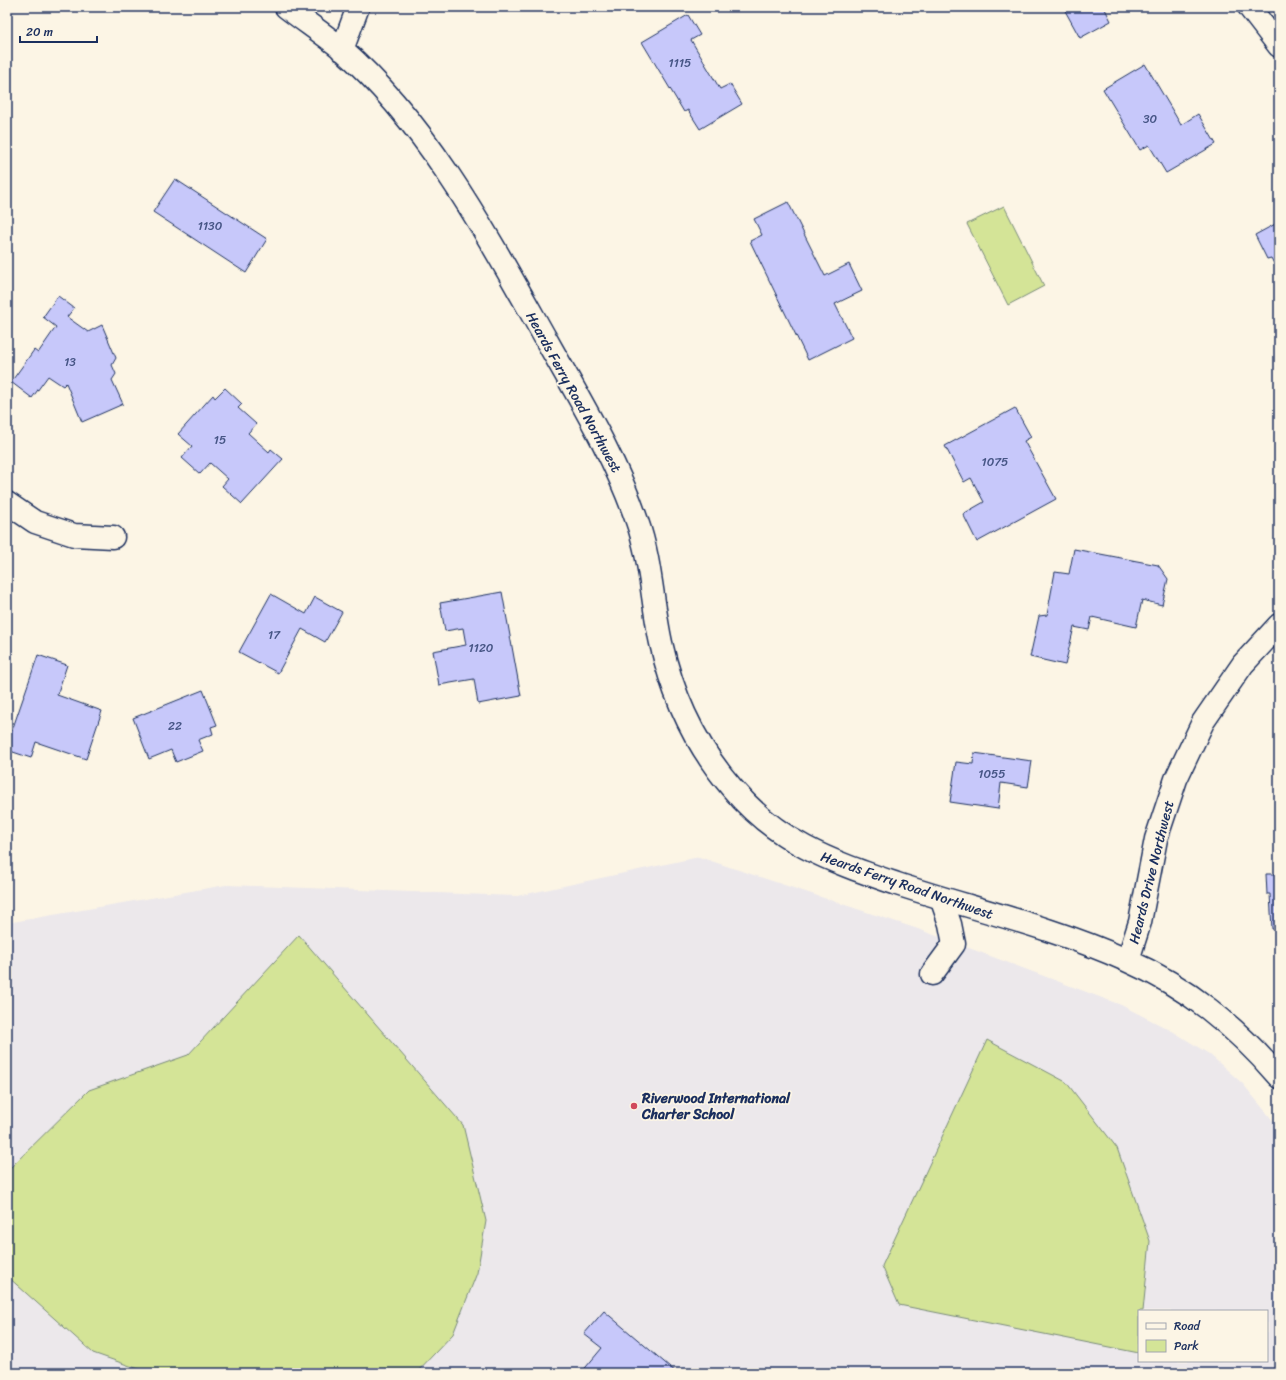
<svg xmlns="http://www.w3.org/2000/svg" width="1286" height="1380" font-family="Sriracha,sans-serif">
	<rect width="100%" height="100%" fill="#fcf5e5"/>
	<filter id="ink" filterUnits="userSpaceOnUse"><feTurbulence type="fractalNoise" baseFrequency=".025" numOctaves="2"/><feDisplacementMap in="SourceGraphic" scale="8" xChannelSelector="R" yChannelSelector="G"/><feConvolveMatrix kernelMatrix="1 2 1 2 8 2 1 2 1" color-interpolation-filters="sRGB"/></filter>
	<g filter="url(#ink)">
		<path fill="#ece8eb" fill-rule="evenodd" d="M699 857 918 929 1121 1005 1174 1032 1209 1054 1243 1084 1279 1128V1373H7V923L226 885 517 896ZM1139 1311H1267V1361H1139Z"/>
		<path fill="#d4e497" stroke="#788a7a" d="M1004 206 1044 286 1008 305 967 224Z
			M299 935 463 1125 486 1221 477 1273 453 1334 416 1373H150L93 1353 7 1276V1171L89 1090 188 1055Z
			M987 1040 1066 1082 1117 1148 1150 1241 1143 1311H1139V1353L899 1305 882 1266Z"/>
		<path fill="#c7c8fa" stroke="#1b2f5e" d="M1063 7H1109L1105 9 1111 21 1080 38Z
			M688 15 700 35 691 40 720 89 730 84 742 104 700 129 688 110 684 112 642 42Z
			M1145 64 1181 125 1198 114 1216 144 1166 173 1149 145 1140 150 1103 89Z
			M175 179 267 239 246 273 153 212Z
			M788 202 825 276 849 264 862 291 835 304 852 338 808 360 750 241 762 235 754 219Z
			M1279 222V273L1271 258 1267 259 1255 235Z
			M58 296 74 308 67 317 88 332 102 325 116 358 112 365 116 374 112 380 123 404 82 422 66 383 63 386 48 376 32 398 11 382 34 350 38 353 56 327 43 317Z
			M225 388 242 404 238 408 256 424 248 433 269 452 271 449 283 459 242 504 222 486 228 479 210 463 200 474 182 458 192 446 178 434 213 395 215 398Z
			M1015 408 1031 437 1024 441 1056 499 977 542 963 514 984 502 971 478 964 482 945 446Z
			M1074 549 1158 565 1168 579 1162 605 1142 600 1136 627 1092 617 1089 630 1074 627 1065 665 1030 657 1039 616 1047 615 1055 572 1069 574Z
			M502 592 521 696 478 704 474 679 439 685 433 651 466 645 463 628 445 631 440 603Z
			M271 594 306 614 315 597 342 612 325 642 302 629 278 673 239 652Z
			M38 655 67 665 57 695 102 711 86 759 36 742 31 758 7 750V745Z
			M203 690 217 725 211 727 213 734 198 740 203 751 176 762 171 750 149 759 133 718Z
			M974 753 1032 761 1028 787 1001 783 998 809 950 802 956 762 973 764Z
			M1266 874H1279V929H1272L1270 894H1267Z
			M604 1311 677 1373H581L602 1348 584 1334Z"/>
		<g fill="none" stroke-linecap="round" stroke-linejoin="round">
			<g stroke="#1b2f5e" stroke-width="25">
				<path id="minor" d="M286 7C304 21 324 34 342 49 430 126 490 240 547 341 580 400 615 457 637 521 651 560 652 602 661 643 673 697 696 746 732 788 779 844 831 861 897 884 973 909 1053 927 1126 960 1188 987 1235 1026 1279 1077
					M1249 7 1279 46
					M342 50 358 7
					M7 503 35 522 74 535 113 537
					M1128 960 1140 922 1156 839 1176 779 1203 722 1243 664 1279 625
					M932 974 954 944 950 924 941 898"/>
			</g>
			<use href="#minor" stroke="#fcf5e5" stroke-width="22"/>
		</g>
	</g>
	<circle fill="#d1495b" stroke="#fcf5e5" stroke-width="1.5" cx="634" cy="1106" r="4"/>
	<g text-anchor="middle" stroke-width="3.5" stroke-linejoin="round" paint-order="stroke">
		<g font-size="12" fill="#465585">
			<text x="680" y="67">1115</text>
			<text x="1150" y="123">30</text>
			<text x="210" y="230">1130</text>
			<text x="70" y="366">13</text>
			<text x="220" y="444">15</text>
			<text x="995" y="466">1075</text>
			<text x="274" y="639">17</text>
			<text x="481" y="652">1120</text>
			<text x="175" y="730">22</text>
			<text x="992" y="778">1055</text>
		</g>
		<g font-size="14" fill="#1b2f5e" stroke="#fcf5e5">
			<text transform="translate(574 392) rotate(61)" y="5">Heards Ferry Road Northwest</text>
			<text transform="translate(1151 872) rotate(-76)" y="5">Heards Drive Northwest</text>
			<text transform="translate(907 885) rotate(19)" y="5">Heards Ferry Road Northwest</text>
		</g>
		<g font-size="14" font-weight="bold" fill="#1b2f5e" stroke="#fcf5e5" text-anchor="start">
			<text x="642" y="1103">Riverwood International<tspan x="642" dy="16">Charter School</tspan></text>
		</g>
	</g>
	<rect width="1286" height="1380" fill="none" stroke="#fcf5e5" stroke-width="24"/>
	<rect x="12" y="12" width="1262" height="1356" fill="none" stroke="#1b2f5e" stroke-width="1.5" filter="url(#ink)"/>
	<rect x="1138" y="1310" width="130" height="52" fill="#fcf5e5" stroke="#a2a6af"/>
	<rect x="1146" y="1323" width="20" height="6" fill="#fcf5e5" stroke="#a2a6af"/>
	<text x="1174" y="1330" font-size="12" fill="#1b2f5e">Road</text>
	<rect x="1146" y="1340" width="20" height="12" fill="#d4e497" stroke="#a2a6af"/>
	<text x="1174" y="1350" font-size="12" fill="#1b2f5e">Park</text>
	<path d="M20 36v6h77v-6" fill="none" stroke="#1b2f5e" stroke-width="2"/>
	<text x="26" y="36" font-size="12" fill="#1b2f5e" stroke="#fcf5e5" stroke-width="3" paint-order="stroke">20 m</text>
</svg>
